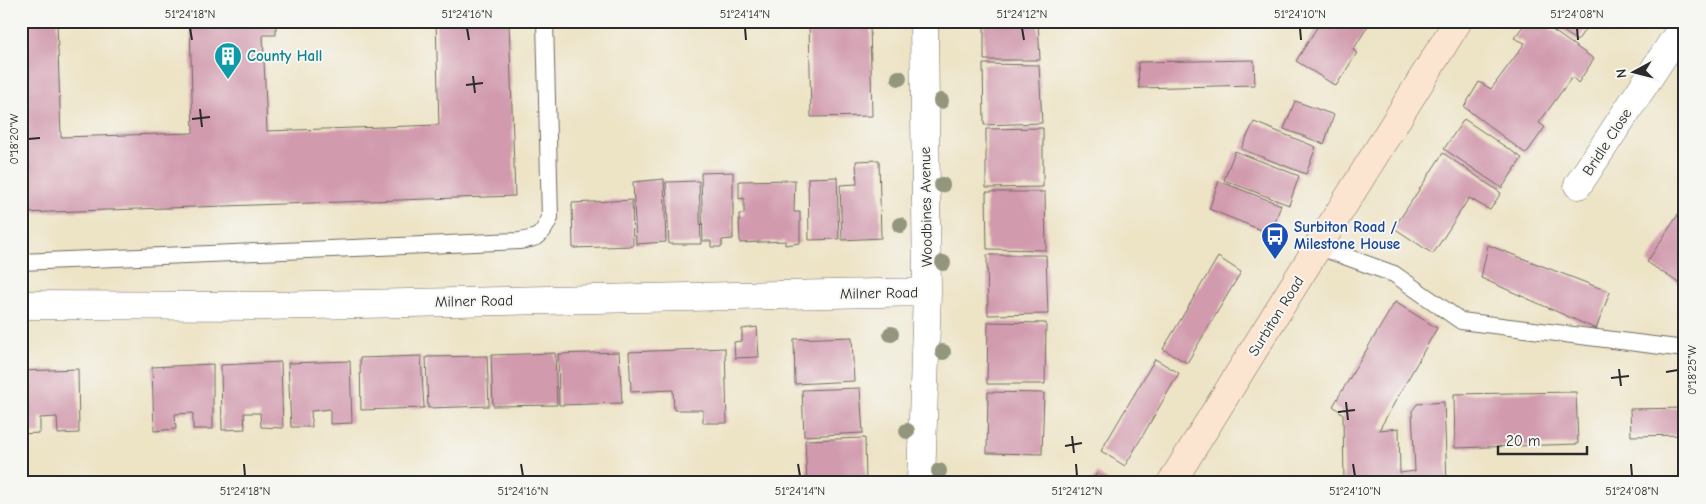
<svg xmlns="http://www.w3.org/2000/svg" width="1706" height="504" font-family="'Comic Neue',sans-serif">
	<rect width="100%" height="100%" fill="#f6f6f2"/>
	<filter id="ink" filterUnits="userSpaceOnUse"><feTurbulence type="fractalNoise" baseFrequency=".02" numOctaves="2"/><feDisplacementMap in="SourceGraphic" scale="10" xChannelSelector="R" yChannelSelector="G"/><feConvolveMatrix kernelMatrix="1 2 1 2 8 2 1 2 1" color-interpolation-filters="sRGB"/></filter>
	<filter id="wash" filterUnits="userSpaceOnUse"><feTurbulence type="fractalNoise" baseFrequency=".0096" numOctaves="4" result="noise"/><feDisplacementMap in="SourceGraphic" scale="20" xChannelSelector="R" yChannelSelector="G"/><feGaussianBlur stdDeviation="1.12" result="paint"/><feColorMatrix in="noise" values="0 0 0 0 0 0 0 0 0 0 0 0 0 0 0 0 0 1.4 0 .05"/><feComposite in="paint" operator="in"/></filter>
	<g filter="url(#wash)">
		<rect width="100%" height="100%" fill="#ede3c5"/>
		<g id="blocks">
			<path fill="#d19aad" d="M21 21H57L61 137 193 133 190 21H276V35H263L267 131 439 125 436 21H509L515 196 21 213Z
				M809 21H870L872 116 811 117Z
				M984 21H1038L1040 60H984Z
				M1321 21H1371L1353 50 1357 53 1336 86 1296 61Z
				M1527 21H1539L1594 59 1578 83 1572 77 1539 123 1545 127 1526 154 1464 107 1479 82 1491 89 1525 43 1514 38Z
				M1550 21H1591L1577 41Z
				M1254 60 1255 85 1139 88 1138 62Z
				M983 64 1039 65 1042 123 984 125Z
				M1295 101 1334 115 1324 144 1284 129Z
				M1464 119 1522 158 1502 188 1444 149Z
				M1254 122 1316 147 1306 174 1241 149Z
				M1043 128V187L986 188V129Z
				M1235 151 1299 176 1289 205 1224 180Z
				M1443 153 1501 193 1490 210 1469 198 1433 254 1394 228Z
				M879 160 881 238 842 240 840 185 857 184 856 161Z
				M733 172V239L722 240V247H711V241H703L701 173Z
				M837 177 839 239 809 240 808 178Z
				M664 179 666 242 636 244 633 182Z
				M795 180 794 212H800V243L785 245V241L740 243 739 214H744V198L739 199V181Z
				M699 181 701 244H669L666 182Z
				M1219 181 1281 205 1271 234 1209 209Z
				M986 192H1045L1046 250 987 249Z
				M632 200 633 246 573 248 572 203Z
				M1685 204V277L1680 284 1647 262Z
				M1488 245 1610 292 1596 329 1481 278Z
				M987 255H1046L1048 314 988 315Z
				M1218 257 1241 272 1187 363 1163 349Z
				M1395 302 1437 328 1379 430 1399 428 1400 473 1415 471 1412 411 1417 404 1444 402 1447 483H1344L1343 414 1333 406Z
				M988 322 1046 323 1045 384H987Z
				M757 327 759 357 735 358 734 342 742 341V329Z
				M852 337 854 381 795 384 794 339Z
				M725 348 727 423H703V410H674L673 390 631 392 629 352Z
				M619 352 622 403 559 405 558 354Z
				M555 353 557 405 493 406 491 355Z
				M421 356 424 408 361 410 360 358Z
				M487 356 489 406 428 408 426 357Z
				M1155 359 1179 373 1125 466 1101 451Z
				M350 361 352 423 330 424V409L311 411 312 427H291L288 363Z
				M281 362 283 428 261 427 260 413H244L245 429 222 430 221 365Z
				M213 364V429H193V413L175 414 176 429 154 431 152 367Z
				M78 369 79 433 58 434 57 417 40 418V433L21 434V371Z
				M860 388 863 433 804 436 802 390Z
				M988 392 1044 393 1042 454 987 453Z
				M1576 392 1578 444 1455 448 1454 394Z
				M1685 408V435L1631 436 1630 409Z
				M865 438 866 483H807L805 440Z
				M1097 473 1111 483H1091Z
				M1635 479V483H1606V481Z"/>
		</g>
	</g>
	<g filter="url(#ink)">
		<use href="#blocks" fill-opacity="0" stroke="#6f6b61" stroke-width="1"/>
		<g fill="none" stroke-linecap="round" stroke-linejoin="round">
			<g stroke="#6f6b61" stroke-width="18">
				<path id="service" d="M1319 247 1394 274 1461 321 1685 349
					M21 262 519 241C539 238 541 237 550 218L545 21"/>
			</g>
			<g stroke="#6f6b61" stroke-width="29">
				<path id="minor" d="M1578 185 1685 23
					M21 305 265 306 927 292
					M921 483 927 292 924 21"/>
			</g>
			<g stroke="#6f6b61" stroke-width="29">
				<path id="secondary" d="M1171 483 1458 21"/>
			</g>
			<use href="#service" stroke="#fff" stroke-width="16"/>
			<use href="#minor" stroke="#fff" stroke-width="28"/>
			<use href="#secondary" stroke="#fce5d0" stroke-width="28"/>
		</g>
		<g fill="#93967d">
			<circle cx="899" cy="78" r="8"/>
			<circle cx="941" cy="101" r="8"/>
			<circle cx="942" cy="185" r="8"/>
			<circle cx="900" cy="225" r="8"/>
			<circle cx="943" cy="263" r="8"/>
			<circle cx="891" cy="334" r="8"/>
			<circle cx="943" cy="352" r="8"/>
			<circle cx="907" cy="431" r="8"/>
			<circle cx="939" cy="471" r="8"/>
		</g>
	</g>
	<path fill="none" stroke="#2b2b2b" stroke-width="2" d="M190 28 192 40M467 28 469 40M745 28 746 40M1022 28 1024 40M1300 28 1301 40M1577 28 1578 40M473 76 475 93M466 85 483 83M200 109 202 127M192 119 210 117M28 139 40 138M1619 369 1621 386M1666 372 1678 370M1611 378 1629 376M1346 402 1348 420M1338 412 1355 410M1072 436 1074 453M1065 446 1082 443M244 464 245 476M521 464 523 476M798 464 800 476M1076 464 1077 476M1353 464 1355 476M1631 464 1632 476"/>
	<defs>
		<g id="building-pin" transform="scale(1.4375)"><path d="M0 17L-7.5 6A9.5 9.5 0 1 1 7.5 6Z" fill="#0f9aa8" stroke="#f6f6f2"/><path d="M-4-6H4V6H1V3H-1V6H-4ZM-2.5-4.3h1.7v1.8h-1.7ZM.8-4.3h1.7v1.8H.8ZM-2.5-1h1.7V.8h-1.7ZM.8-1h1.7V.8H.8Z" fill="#fff"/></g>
		<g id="bus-pin" transform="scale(1.4375)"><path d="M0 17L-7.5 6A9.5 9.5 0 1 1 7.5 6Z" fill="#1a4fb4" stroke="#f6f6f2"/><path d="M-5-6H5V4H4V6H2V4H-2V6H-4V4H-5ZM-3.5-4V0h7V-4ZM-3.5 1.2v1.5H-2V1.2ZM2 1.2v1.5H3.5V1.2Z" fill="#fff"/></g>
	</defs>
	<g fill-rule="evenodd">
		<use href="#building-pin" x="228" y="56"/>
		<use href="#bus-pin" x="1275" y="236"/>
	</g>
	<g text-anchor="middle" stroke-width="4" stroke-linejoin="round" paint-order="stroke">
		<g font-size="15" font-weight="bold" fill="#0d838f" stroke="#f6f6f2" text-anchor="start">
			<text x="247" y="61">County Hall</text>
		</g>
		<g font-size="15" fill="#2b2b2b" stroke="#f6f6f2">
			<text transform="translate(1607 142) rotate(-57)" y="5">Bridle Close</text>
			<text transform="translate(926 207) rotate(-91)" y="5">Woodbines Avenue</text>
			<text transform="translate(879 293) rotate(-1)" y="5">Milner Road</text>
			<text transform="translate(474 301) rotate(-1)" y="5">Milner Road</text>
			<text transform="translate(1276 316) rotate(-58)" y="5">Surbiton Road</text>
		</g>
		<g font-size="15" font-weight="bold" fill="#164399" stroke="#f6f6f2" text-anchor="start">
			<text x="1294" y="232">Surbiton Road /<tspan x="1294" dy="17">Milestone House</tspan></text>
		</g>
	</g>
	<rect width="1706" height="504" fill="none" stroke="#f6f6f2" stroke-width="55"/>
	<g transform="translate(1634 72) rotate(263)" stroke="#f6f6f2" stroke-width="4" paint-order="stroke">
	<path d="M0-4L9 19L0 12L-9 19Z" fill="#2b2b2b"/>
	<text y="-8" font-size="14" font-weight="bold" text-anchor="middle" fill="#2b2b2b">N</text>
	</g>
	<path d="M1498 446v8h89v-8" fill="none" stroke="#2b2b2b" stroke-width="2.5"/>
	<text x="1506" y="446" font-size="15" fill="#2b2b2b" stroke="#f6f6f2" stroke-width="4" paint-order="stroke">20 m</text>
	<rect x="28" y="28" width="1650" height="448" fill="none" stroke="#2b2b2b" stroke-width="2"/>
	<g font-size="12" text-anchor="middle" fill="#2b2b2b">
		<text x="190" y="18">51°24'18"N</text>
		<text x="467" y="18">51°24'16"N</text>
		<text x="745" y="18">51°24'14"N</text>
		<text x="1022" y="18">51°24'12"N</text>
		<text x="1300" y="18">51°24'10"N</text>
		<text x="1577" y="18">51°24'08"N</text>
		<text transform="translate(14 139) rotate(-90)" y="4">0°18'20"W</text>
		<text transform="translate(1692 370) rotate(-90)" y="4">0°18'25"W</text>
		<text x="245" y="495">51°24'18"N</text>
		<text x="523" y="495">51°24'16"N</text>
		<text x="800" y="495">51°24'14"N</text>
		<text x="1077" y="495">51°24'12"N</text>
		<text x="1355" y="495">51°24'10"N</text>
		<text x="1632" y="495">51°24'08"N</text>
	</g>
</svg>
